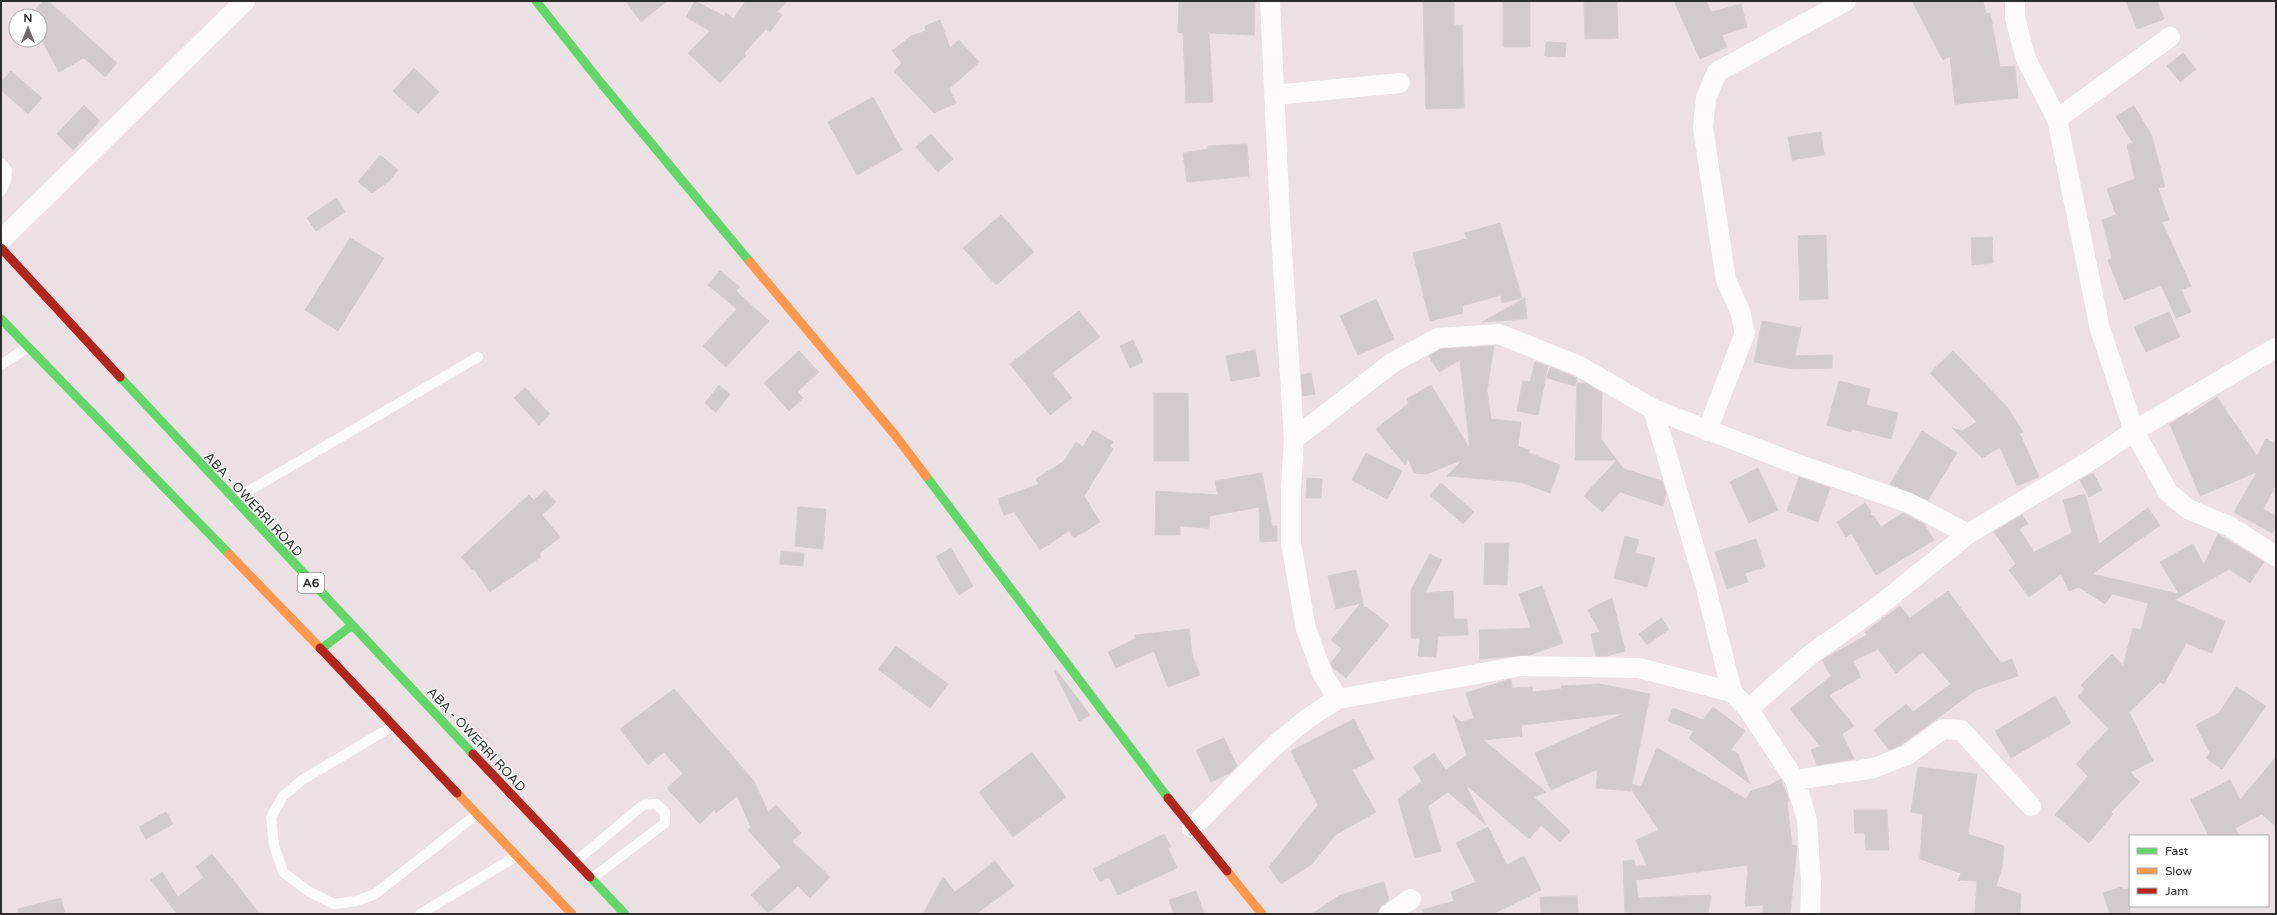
<svg xmlns="http://www.w3.org/2000/svg" width="2277" height="915" font-family="'Varela Round',sans-serif">
	<rect width="100%" height="100%" fill="#ebe1e5"/>
	<path fill="#d2cbce" stroke="#d5cdd0" d="M43 1H48L117 63 105 77 84 58 59 72 40 37V16H30Z
		M626 1H667L641 22Z
		M695 1 724 16 726 13 733 19 746 1H787L777 12 782 15 770 32 766 29 744 53 746 55 720 83 688 53 710 31 686 17Z
		M1179 1H1255L1254 35 1209 33 1213 102 1186 103 1183 33 1178 32Z
		M1423 1H1454V25H1462L1464 108 1426 109Z
		M1503 1H1530V47H1503Z
		M1584 1H1617L1618 38 1585 39Z
		M1674 1H1706L1711 12 1741 4 1747 27 1722 35 1727 47 1700 59Z
		M1912 1H1983L1986 14 1990 13 2000 67 2015 66 2018 98 1955 104 1950 56 1943 60Z
		M2126 1H2157L2164 19 2137 29Z
		M940 20 950 48 959 40 979 62 949 89 956 103 934 113 894 71 902 63 892 51 911 36 926 31 925 26Z
		M1546 42 1566 43 1565 57 1545 56Z
		M2183 53 2196 69 2180 82 2167 66Z
		M414 68 439 92 418 114 393 91Z
		M11 71 42 98 28 114 1 90V82Z
		M873 97 902 150 857 175 828 122Z
		M84 105 100 121 73 150 57 134Z
		M2134 106 2152 136 2165 187 2158 188 2169 220 2162 222 2191 286 2181 290 2191 312 2176 318 2161 285 2124 300 2108 260 2112 258 2102 220 2116 215 2107 189 2135 179 2127 145 2133 143 2116 116Z
		M1821 132 1824 155 1792 160 1788 137Z
		M931 134 953 159 938 172 916 147Z
		M1247 144 1249 176 1187 182 1183 153 1208 149V146Z
		M380 155 398 170 389 181 372 193 358 182Z
		M336 198 345 212 316 231 307 218Z
		M1001 215 1034 252 996 285 963 248Z
		M1500 223 1522 298 1502 303 1501 295 1462 306 1463 313 1430 321 1413 253 1467 239 1465 233Z
		M1826 235 1828 299 1800 300 1798 236Z
		M1992 237 1993 263 1972 265 1971 238Z
		M350 238 384 258 338 331 305 310Z
		M720 271 740 287 736 291 769 321 726 367 703 346 737 309 708 285Z
		M1525 298 1527 319 1482 322Z
		M1376 299 1394 339 1358 355 1340 316Z
		M1079 311 1100 337 1052 373 1072 398 1050 415 1010 364Z
		M2169 312 2180 337 2146 352 2134 327Z
		M1762 321 1801 328 1795 356 1832 355V368L1793 369 1754 362Z
		M1133 340 1143 362 1130 368 1120 346Z
		M1494 346 1487 390 1491 419 1521 422 1518 446 1530 450 1529 453 1560 465 1550 493 1520 482 1447 476 1462 460 1427 474 1414 473 1408 458 1405 465 1376 429 1409 403 1407 399 1431 385 1470 449 1460 360 1439 372 1429 356 1441 349Z
		M1255 350 1260 376 1231 381 1226 356Z
		M799 351 819 372 797 392 803 398 789 411 764 383Z
		M1953 351 2007 407 2023 432 2020 434 2039 477 2017 486 2000 447 1982 458 1952 428 1962 431 1977 422 1930 373Z
		M1535 362 1548 366 1538 415 1517 411 1523 381 1530 382Z
		M1550 367 1577 378 1575 386 1547 378Z
		M1311 373 1315 394 1303 396 1301 375Z
		M1839 381 1870 389 1866 405 1898 413 1891 439 1852 429 1851 432 1827 425Z
		M1577 383H1586L1602 393 1601 439 1624 469 1662 481 1666 494 1663 506 1620 492 1602 512 1584 496 1617 460H1575Z
		M719 385 730 394 716 412 705 403Z
		M525 388 550 414 539 425 514 398Z
		M1154 393H1188L1189 461H1154Z
		M2217 397 2257 456 2266 439 2274 443 2276 440V485L2263 509 2276 516V526L2272 533 2234 512 2257 472 2200 496 2170 424 2187 413 2188 416Z
		M1093 430 1113 442 1110 446 1113 449 1084 496 1100 522 1074 538 1069 531 1040 550 1014 512 1004 515 998 499 1039 484 1036 479 1064 461 1076 442 1083 447Z
		M1922 431 1957 453 1928 500 1890 484Z
		M1366 453 1402 471 1387 499 1352 480Z
		M1758 468 1778 510 1749 523 1730 482Z
		M1262 473 1272 526H1277V541L1260 542 1259 507 1210 516 1209 528 1180 526V535H1155L1156 491 1218 495 1215 481Z
		M2093 473 2102 490 2089 497 2080 480Z
		M1799 477 1830 488 1818 522 1787 511Z
		M1307 478 1322 479 1321 498H1306Z
		M1441 483 1474 512 1463 524 1430 495Z
		M545 490 556 502 542 515 560 537 539 554 541 557 490 592 474 569 473 570 461 557 529 495 534 500Z
		M2085 494 2099 544 2148 508 2160 525 2092 574 2179 594 2160 562 2193 544 2204 565 2218 534 2264 562 2250 583 2229 569 2174 600 2225 621 2212 653 2186 643 2164 684 2160 682 2129 712 2153 761 2130 772 2140 782 2111 812 2113 814 2089 843 2055 815 2088 776 2076 764 2109 729 2078 697 2085 689 2081 685 2112 654 2123 666 2133 628 2141 630 2148 603 2112 594 2105 604 2079 587 2069 591 2061 574 2029 597 2009 570 2016 564 1994 532 2022 515 2028 524 2019 529 2034 552 2072 533 2063 500Z
		M1865 503 1871 511 1870 515 1874 516 1881 527 1903 513 1924 524 1934 540 1876 575 1851 533 1846 537 1837 522Z
		M798 507 826 509 823 549 795 546Z
		M1625 536 1639 540 1635 553 1655 558 1647 587 1614 578Z
		M1756 539 1765 567 1745 573 1748 582 1727 589 1715 552Z
		M1485 543H1509L1507 585 1484 584Z
		M951 548 973 586 959 595 936 557Z
		M781 551 804 553 803 566 780 564Z
		M1430 554 1442 560 1425 593 1453 591 1454 619H1467L1468 635 1438 636 1436 657 1418 656 1420 638H1411V590Z
		M1356 570 1364 608 1366 607 1389 625 1346 678 1333 668 1331 663 1342 649 1331 640 1361 603 1336 609 1328 576Z
		M1542 586 1563 643 1530 655 1480 659 1479 630 1531 628 1519 594Z
		M1948 591 2001 663 2012 659 2018 676 1976 690 1901 745 1889 750 1874 730 1906 704 1913 712 1951 684 1923 652 1896 673 1878 649 1853 661 1861 677 1829 695 1854 726 1842 734 1854 759 1817 765 1811 750 1820 746 1790 709 1831 676 1822 660 1867 635 1865 632 1900 606 1910 618Z
		M1612 598 1625 651 1606 656H1596L1591 634 1600 632 1588 610Z
		M1661 618 1669 629 1647 645 1639 634Z
		M1189 629 1192 655 1200 675 1168 687 1154 651 1116 668 1108 652 1135 639V635Z
		M896 646 948 684 930 708 878 669Z
		M1056 670 1090 715 1079 721 1054 671Z
		M1511 679 1512 688 1532 687 1533 692 1561 689V686L1600 684 1650 694 1632 784 1641 787 1657 748 1746 799 1751 791 1770 785 1781 779 1789 801 1787 803 1792 845 1797 846 1790 914H1763V905L1745 906 1748 865 1636 880 1638 898 1711 895 1708 914H1629L1630 912H1625L1623 861 1634 860 1635 866H1647L1636 840 1659 830 1631 789V791L1596 788 1598 769 1551 790 1535 753 1625 713 1521 725 1522 736 1483 740 1546 792 1534 797 1570 831 1560 842 1541 825 1529 839 1465 784 1486 825 1448 792 1428 806 1441 851 1415 858 1398 799 1422 781 1413 767 1434 753 1446 770 1467 755 1453 715 1461 722 1474 718 1466 693Z
		M2236 687 2266 706 2222 769 2206 758 2210 753 2196 725 2219 713Z
		M674 689 754 781 768 812 776 805 801 833 792 841 830 877 810 898 798 886 768 913 751 895 781 867 748 830 751 827 737 796 716 813 714 810 700 824 667 788 683 774 664 752 648 765 620 729Z
		M2055 696 2071 723 2011 758 1995 731Z
		M1713 707 1745 731 1731 749 1738 754 1750 784 1689 738 1694 731 1668 721 1673 708 1703 720Z
		M1354 719 1374 759 1352 770 1376 812 1335 835 1312 864 1281 884 1269 867 1318 805 1291 751Z
		M1224 738 1237 766 1230 773 1211 782 1196 750Z
		M1032 752 1066 797 1013 837 979 792Z
		M2276 757V827L2262 814 2235 828 2239 836H2209L2191 800 2230 780 2240 800Z
		M1918 767 1977 774 1968 834 2004 846 2002 867 1996 886 2021 894 2020 914H1975L1977 881 1958 880 1961 873 1920 859 1923 814 1911 812Z
		M1854 810H1887L1889 850H1866L1865 833H1855Z
		M166 812 173 824 146 839 139 827Z
		M1488 827 1507 865 1524 856 1541 890 1493 914H1423L1422 910 1454 901 1451 892 1476 882 1456 843Z
		M1164 834 1171 847 1168 848 1177 868 1118 895 1109 877 1100 882 1093 869Z
		M212 854 260 914H177L151 880 162 872 178 897 204 877 196 867Z
		M995 861 1014 886 976 914H923L943 877 955 892Z
		M1384 882 1389 900 1382 905 1378 912 1371 914H1312L1340 895Z
		M2122 887 2123 890 2130 888V914H2110L2103 893Z
		M1196 891 1204 914H1174L1169 900Z
		M1577 896 1578 913 1541 914 1540 897Z
		M61 898 65 914H19L18 909Z"/>
	<g fill="none" stroke-linecap="round" stroke-linejoin="round">
		<path stroke="#fcfafb" stroke-width="10" d="M1 163 7 170 6 181 1 191
			M1 365 28 347
			M233 500 478 357
			M393 726 302 780 283 796 271 817 274 845 283 872 308 891 334 904 356 901 375 894 477 814
			M575 862 643 805 656 804 665 812V823L591 879
			M420 914 517 856"/>
		<path stroke="#fcfafb" stroke-width="20" d="M1270 1 1280 218 1294 439
			M2015 1V18L2026 59 2057 119 2100 329 2134 431 2168 492 2188 509 2229 526 2276 556
			M1274 95 1400 83
			M2057 119 2170 37
			M1 240 245 1
			M1653 409 1797 464 1909 503 1968 534
			M1707 431 1745 333 1740 311 1726 280 1703 128 1706 98 1717 72 1846 1
			M1338 699 1323 675 1306 629 1291 543V488L1294 439 1392 363 1438 338 1499 334 1579 366 1653 409 1705 584 1732 692
			M1748 709 1810 655 1875 609 1968 534 2093 459 2134 431 2276 348
			M1795 780 1874 768 1907 755 1943 729 1961 730 2031 806
			M1192 828C1238 783 1281 731 1338 699L1521 666 1639 668 1732 692 1748 709 1795 780 1807 820 1811 884 1810 914
			M1389 914 1411 899"/>
		<path stroke="#63d668" stroke-width="9" d="M536 1 601 83 750 262
			M1 319 229 554
			M120 377 473 754
			M926 476 1168 798
			M321 649 351 626
			M590 877 625 914"/>
		<path stroke="#ff974d" stroke-width="9" d="M750 262 895 435 926 476
			M229 554 320 648
			M457 793 572 914
			M1227 871 1262 914"/>
		<path stroke="#b3261e" stroke-width="9" d="M1 248 120 377
			M320 648 457 793
			M473 754 590 877
			M1168 798 1227 871"/>
	</g>
	<g text-anchor="middle" stroke-width="3" stroke-linejoin="round" paint-order="stroke">
		<rect fill="#fff" stroke="#6b6b6b" stroke-width="1" x="298" y="573" width="26" height="20" rx="3"/>
		<g font-size="12" font-weight="bold" fill="#2c2c2c">
			<text x="311" y="587">A6</text>
		</g>
		<g font-size="13" fill="#2c2c2c" stroke="#fff">
			<text transform="translate(254 504) rotate(47)" y="5">ABA - OWERRI ROAD</text>
			<text transform="translate(477 739) rotate(47)" y="5">ABA - OWERRI ROAD</text>
		</g>
	</g>
	<rect width="2277" height="915" fill="none" stroke="#2c2c2c" stroke-width="4"/>
	<rect x="2129" y="835" width="140" height="72" fill="#ffffff" stroke="#ababab"/>
	<rect x="2137" y="848" width="20" height="6" fill="#63d668" stroke="#ababab"/>
	<text x="2165" y="855" font-size="12" fill="#2c2c2c">Fast</text>
	<rect x="2137" y="868" width="20" height="6" fill="#ff974d" stroke="#ababab"/>
	<text x="2165" y="875" font-size="12" fill="#2c2c2c">Slow</text>
	<rect x="2137" y="888" width="20" height="6" fill="#b3261e" stroke="#ababab"/>
	<text x="2165" y="895" font-size="12" fill="#2c2c2c">Jam</text>
	<g transform="translate(28 28)"><circle r="19" fill="#ffffff" stroke="#ababab"/>
	<path d="M0-3L7 15L0 10L-7 15Z" fill="#6f6b6d"/>
	<text y="-6" font-size="11" font-weight="bold" text-anchor="middle" fill="#2c2c2c">N</text>
	</g>
</svg>
